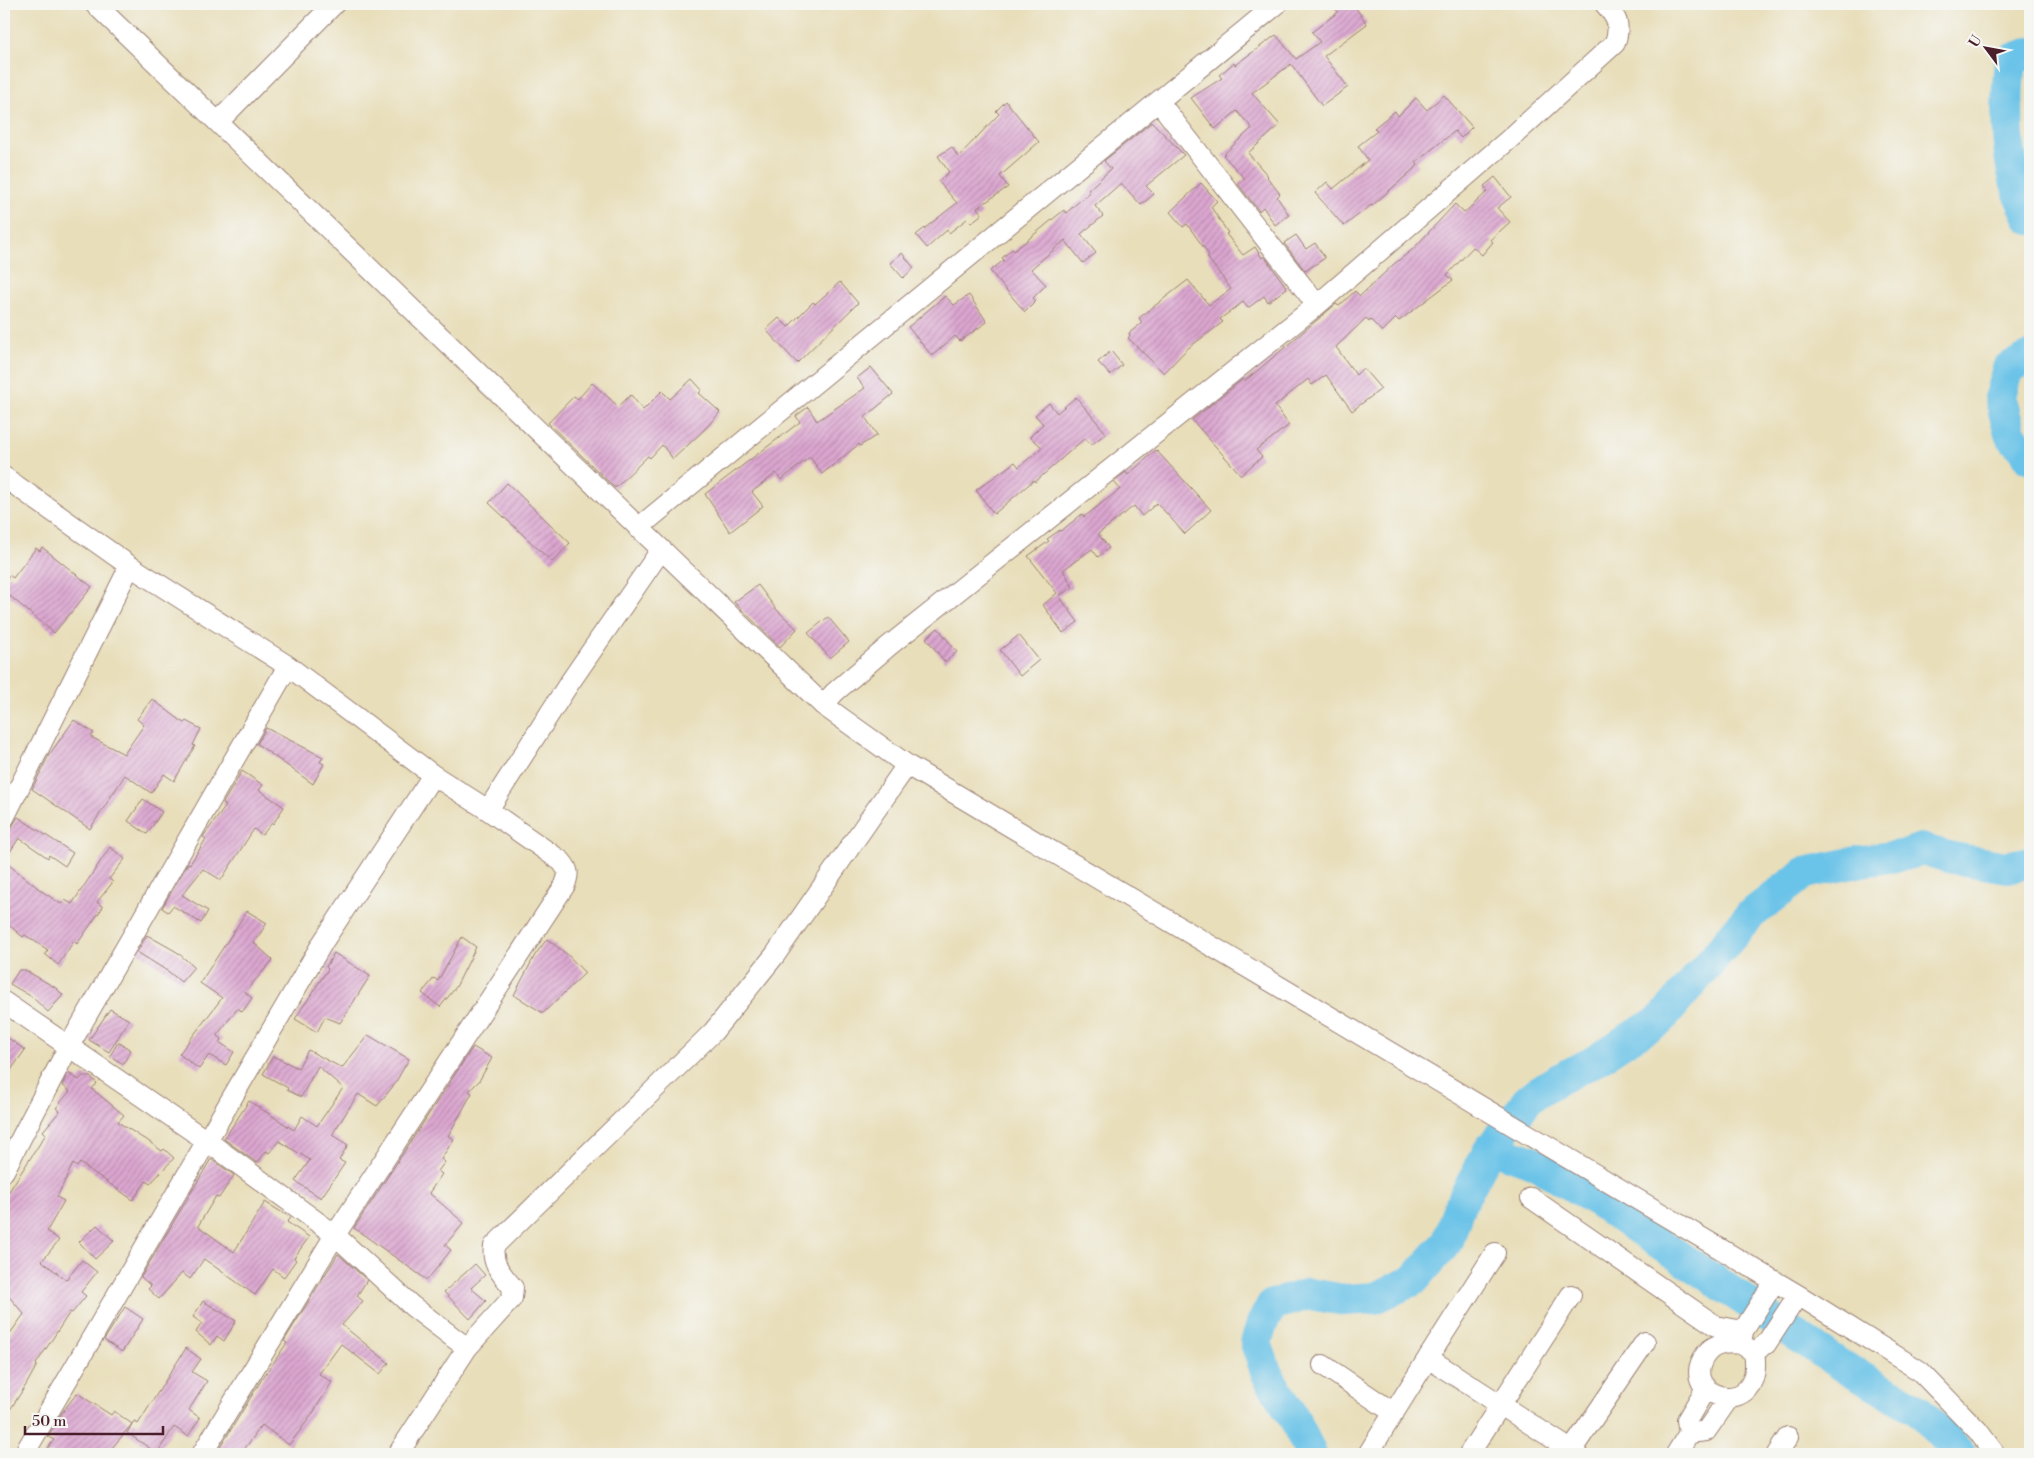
<svg xmlns="http://www.w3.org/2000/svg" width="2034" height="1458" font-family="'Libre Bodoni',serif">
	<defs>
		<pattern id="building-hatch" width="6" height="6" patternUnits="userSpaceOnUse" patternTransform="scale(1.25)"><rect width="6" height="6" fill="#dca7d1"/><path d="M-1 1l2-2M0 6l6-6M5 7l2-2" fill="none" stroke="#b487aa"/></pattern>
	</defs>
	<rect width="100%" height="100%" fill="#f6f6f2"/>
	<filter id="ink" filterUnits="userSpaceOnUse"><feTurbulence type="fractalNoise" baseFrequency=".02" numOctaves="2"/><feDisplacementMap in="SourceGraphic" scale="10" xChannelSelector="R" yChannelSelector="G"/><feConvolveMatrix kernelMatrix="1 2 1 2 8 2 1 2 1" color-interpolation-filters="sRGB"/></filter>
	<filter id="wash" filterUnits="userSpaceOnUse"><feTurbulence type="fractalNoise" baseFrequency=".0096" numOctaves="4" result="noise"/><feDisplacementMap in="SourceGraphic" scale="20" xChannelSelector="R" yChannelSelector="G"/><feGaussianBlur stdDeviation="1.12" result="paint"/><feColorMatrix in="noise" values="0 0 0 0 0 0 0 0 0 0 0 0 0 0 0 0 0 1.4 0 .05"/><feComposite in="paint" operator="in"/></filter>
	<g filter="url(#wash)">
		<rect width="100%" height="100%" fill="#e8deba"/>
		<g fill="none" stroke-linecap="round" stroke-linejoin="round">
			<path stroke="#6ac3e8" stroke-width="32" d="M2030 53 2010 60C2006 100 2005 151 2018 190 2021 200 2026 209 2030 219
				M2030 357 2008 368 2000 396 2010 434 2030 458
				M1489 1150 1504 1152 1535 1163 1595 1200 1845 1368 1919 1410 1960 1454
				M1311 1454 1295 1420 1267 1374 1256 1343 1262 1324 1272 1305 1309 1294 1345 1300 1375 1298 1414 1280 1448 1241 1458 1209 1489 1150 1530 1097 1557 1080 1593 1062 1626 1040 1661 1020 1750 915 1805 873 1862 861 1905 855 1921 849 1952 858 2007 867 2030 862"/>
		</g>
		<g id="blocks">
			<path fill="url(#building-hatch)" d="M1332 4H1353L1367 24 1324 56 1348 87 1322 106 1291 64 1252 93 1280 125 1248 153 1268 176 1267 177 1280 194 1277 197 1289 215 1275 225 1263 207 1259 211 1238 184 1245 179 1223 155 1252 128 1237 111 1215 129 1191 98 1222 78 1219 75 1234 63 1235 65 1276 35 1296 59 1320 42 1312 32 1338 12Z
				M1444 95 1472 127 1461 138 1455 131 1416 162 1418 165 1372 206 1371 205 1344 226 1315 193 1327 182 1333 189 1368 160 1358 146 1377 131 1374 128 1395 111 1398 116 1416 98 1427 110Z
				M1006 101 1039 142 1000 176 1008 187 977 208 982 214 971 223 967 219 949 233 947 230 927 248 916 235 957 203 938 181 949 172 938 156 952 147 958 157 999 114 996 111Z
				M1152 122 1184 155 1146 186 1154 194 1141 205 1121 183 1095 206 1103 216 1081 234 1096 253 1083 263 1065 240 1031 269 1046 285 1033 298 1036 301 1025 312 990 271 1004 260 1002 258 1012 249 1014 251 1064 210 1066 213 1090 192 1088 190 1111 169 1104 161Z
				M1495 177 1511 197 1497 208 1510 222 1490 240 1493 242 1482 255 1473 247 1447 275 1453 280 1399 321 1396 318 1382 332 1370 319 1369 321 1366 318 1336 347 1356 375 1363 368 1381 389 1352 411 1326 375 1312 385 1308 379 1275 406 1289 425 1256 450 1262 457 1241 475 1192 420 1243 379 1245 381 1336 304 1339 306 1355 291 1360 296 1394 264 1413 249 1455 204 1464 213 1488 191 1484 186Z
				M1201 183 1217 201 1211 207 1228 233 1226 234 1243 255 1255 247 1262 258 1264 256 1287 288 1268 302 1264 296 1248 308 1243 302 1220 319 1223 322 1187 349 1164 373 1128 338 1130 336 1129 333 1142 323 1139 318 1188 280 1209 305 1231 289 1207 257 1209 255 1187 224 1183 227 1170 212Z
				M1296 235 1306 249 1315 243 1325 258 1305 271 1284 243Z
				M902 253 914 268 903 278 890 263Z
				M840 282 858 303 797 363 766 330 779 318 788 327 813 302 815 304Z
				M969 295 987 322 960 341 955 336 932 356 908 327 945 296 954 305Z
				M1111 351 1122 365 1110 375 1098 362Z
				M871 367 893 394 865 417 877 435 860 446 859 444 822 474 810 457 781 480 776 473 752 492 763 506 730 532 705 494 800 422 796 416 808 407 817 421 865 388 857 378Z
				M692 379 702 390 699 393 720 412 704 430 673 459 662 445 650 458 648 456 615 488 548 423 574 396 578 399 592 383 618 406 631 395 643 410 662 391 670 399Z
				M1076 397 1106 433 1091 445 1085 438 1035 482 1034 480 994 514 976 490 1015 462 1019 467 1042 447 1030 437 1043 424 1035 415 1049 403 1057 413Z
				M1156 450 1211 510 1185 534 1157 503 1142 516 1134 506 1098 534 1109 548 1098 557 1092 549 1063 570 1073 587 1059 596 1078 622 1063 633 1043 605 1057 593 1028 556 1049 541 1047 539 1060 530 1061 531 1082 514 1084 517 1120 489 1114 482 1126 472 1128 475Z
				M507 483 570 543 552 562 489 503Z
				M42 547 92 587 54 633 4 591V583L9 575 13 578 36 548 40 551Z
				M758 585 776 609 797 629 780 647 734 602Z
				M828 617 849 642 830 658 808 633Z
				M938 628 957 652 945 662 926 638Z
				M1019 635 1039 660 1020 676 1000 650Z
				M152 699 184 723 186 721 201 729 193 745 195 746 174 781 164 774 151 793 125 775 90 829 32 789 49 755 74 720 94 733 91 737 124 754 144 725 137 719Z
				M266 728 323 757 320 762 324 764 313 784 257 744Z
				M242 771 263 785 259 790 284 807 273 824 272 823 262 835 254 829 221 880 203 869 182 895 208 911 201 923 173 906 168 912 162 908 188 863 190 864 206 839 203 837 205 834 226 806 223 803Z
				M143 799 162 812 147 834 128 821Z
				M18 817 73 853 65 866 49 855 48 858 19 838 4 861 43 892 61 904 65 900 72 904 110 847 125 859 109 879 113 882 97 902 103 907 77 944 74 941 58 965 45 954 48 950 25 935 23 937 4 921V832L11 828Z
				M247 911 267 923 254 943 273 960 245 992 252 998 242 1012 238 1008 217 1035 222 1039 219 1042 234 1052 226 1065 209 1055 199 1069 179 1054 222 998 200 983Z
				M147 935 177 952 194 967 181 982 169 972 137 952Z
				M462 937 476 947 456 987 440 1007 422 993 434 978 438 981Z
				M547 939 568 955 585 973 543 1013 514 995 535 955Z
				M334 953 370 976 340 1023 325 1017 317 1032 295 1019 328 969 326 967Z
				M19 970H25L56 988 63 995 48 1012 32 997 10 984Z
				M110 1009 129 1020 109 1052 89 1040Z
				M4 1035 25 1050 4 1080Z
				M368 1035 409 1059 394 1085 377 1106 358 1094 332 1135 348 1145 339 1160 345 1163 321 1198 295 1181 310 1160 279 1141 269 1153 266 1151 257 1163 224 1139 249 1101 294 1130 302 1116 317 1126 343 1088 318 1066 301 1097 287 1090 288 1088 263 1074 273 1056 298 1068 308 1050 342 1068Z
				M118 1042 131 1050 123 1064 110 1056Z
				M473 1047 492 1058 479 1081 469 1091 472 1093 448 1136 454 1139 441 1159 445 1162 438 1171 442 1174 429 1193 464 1223 445 1245 451 1250 427 1280 354 1228Z
				M68 1073 79 1080 83 1076H89L97 1083 92 1089 124 1115 118 1122 144 1139V1138L162 1151 164 1149 174 1158 150 1184 146 1181 133 1200 80 1163 77 1167 73 1164 57 1197 64 1201 47 1231 59 1240 42 1261 66 1280 82 1260 97 1272 81 1292 86 1296 72 1313 70 1312 36 1364 37 1365 26 1385 4 1419V1345L9 1335 24 1314 4 1291V1199L46 1134 43 1131 60 1111 56 1108 70 1091 62 1085Z
				M211 1159 234 1175 219 1198 216 1196 198 1226 234 1252 265 1202 291 1218 287 1222 309 1237 294 1258 296 1260 284 1277 273 1269 255 1295 204 1259 190 1279 182 1273 159 1299 148 1289 151 1286 141 1277Z
				M97 1225 114 1241 95 1259 79 1242Z
				M338 1254 367 1280 357 1296 363 1301 342 1325 389 1363 380 1374 341 1344 319 1374 332 1382 311 1416 289 1445 262 1425 241 1454H216L262 1379 287 1343 284 1341Z
				M475 1264 485 1275 471 1288 486 1301 470 1319 444 1292Z
				M203 1301 236 1321 224 1341 217 1336 211 1345 196 1332 202 1323 193 1317Z
				M125 1307 143 1319 122 1352 104 1340Z
				M186 1348 201 1359 192 1372 207 1381 189 1410 200 1418 188 1436 174 1427 157 1453 127 1433 134 1421 138 1424Z
				M77 1393 111 1415 114 1411 132 1424 107 1454H43L54 1440 48 1436 61 1414Z"/>
		</g>
	</g>
	<g filter="url(#ink)">
		<use href="#blocks" fill-opacity="0" stroke="#997e72" stroke-width="1"/>
		<g fill="none" stroke-linecap="round" stroke-linejoin="round">
			<g stroke="#997e72" stroke-width="22">
				<path id="minor" d="M95 4 823 705 907 765 1798 1295 1920 1371 1978 1431 1995 1454
					M1159 102 1317 305
					M218 122 334 4
					M4 477 130 566 288 666 433 775 488 810 561 861C569 870 569 874 565 885L335 1235 202 1454
					M638 528 1277 4
					M823 705 835 692 890 645 1317 305 1514 135 1615 43C1621 24 1617 18 1605 4
					M488 810 568 685 661 550
					M4 818 130 566
					M4 1002 207 1141 335 1235 412 1306 467 1348 512 1298 513 1288C502 1274 491 1265 494 1246L713 1032 775 955 907 765
					M4 1171 69 1046 288 666
					M1531 1198 1716 1326 1743 1331
					M1741 1344 1754 1352C1766 1424 1674 1398 1706 1354 1714 1343 1728 1342 1741 1344L1743 1331 1775 1281
					M1754 1352 1766 1344 1798 1295
					M1428 1358 1495 1253
					M1323 1365 1394 1413
					M1706 1388 1687 1420 1689 1433 1706 1431 1729 1398
					M24 1454 323 942 433 775
					M398 1454 467 1348
					M1368 1454 1428 1358 1577 1454
					M1469 1454 1571 1295
					M1569 1454 1645 1342
					M1676 1454 1689 1433
					M1777 1454 1788 1437"/>
			</g>
			<use href="#minor" stroke="#fff" stroke-width="20"/>
		</g>
	</g>
	<rect width="2034" height="1458" fill="none" stroke="#f6f6f2" stroke-width="20"/>
	<g transform="translate(1986 48) rotate(302)" stroke="#f6f6f2" stroke-width="4" paint-order="stroke">
	<path d="M0-4L9 19L0 12L-9 19Z" fill="#4a1f2b"/>
	<text y="-8" font-size="14" font-weight="bold" text-anchor="middle" fill="#4a1f2b">U</text>
	</g>
	<path d="M25 1426v8h138v-8" fill="none" stroke="#4a1f2b" stroke-width="2.5"/>
	<text x="32" y="1426" font-size="15" fill="#4a1f2b" stroke="#f6f6f2" stroke-width="4" paint-order="stroke">50 m</text>
</svg>
